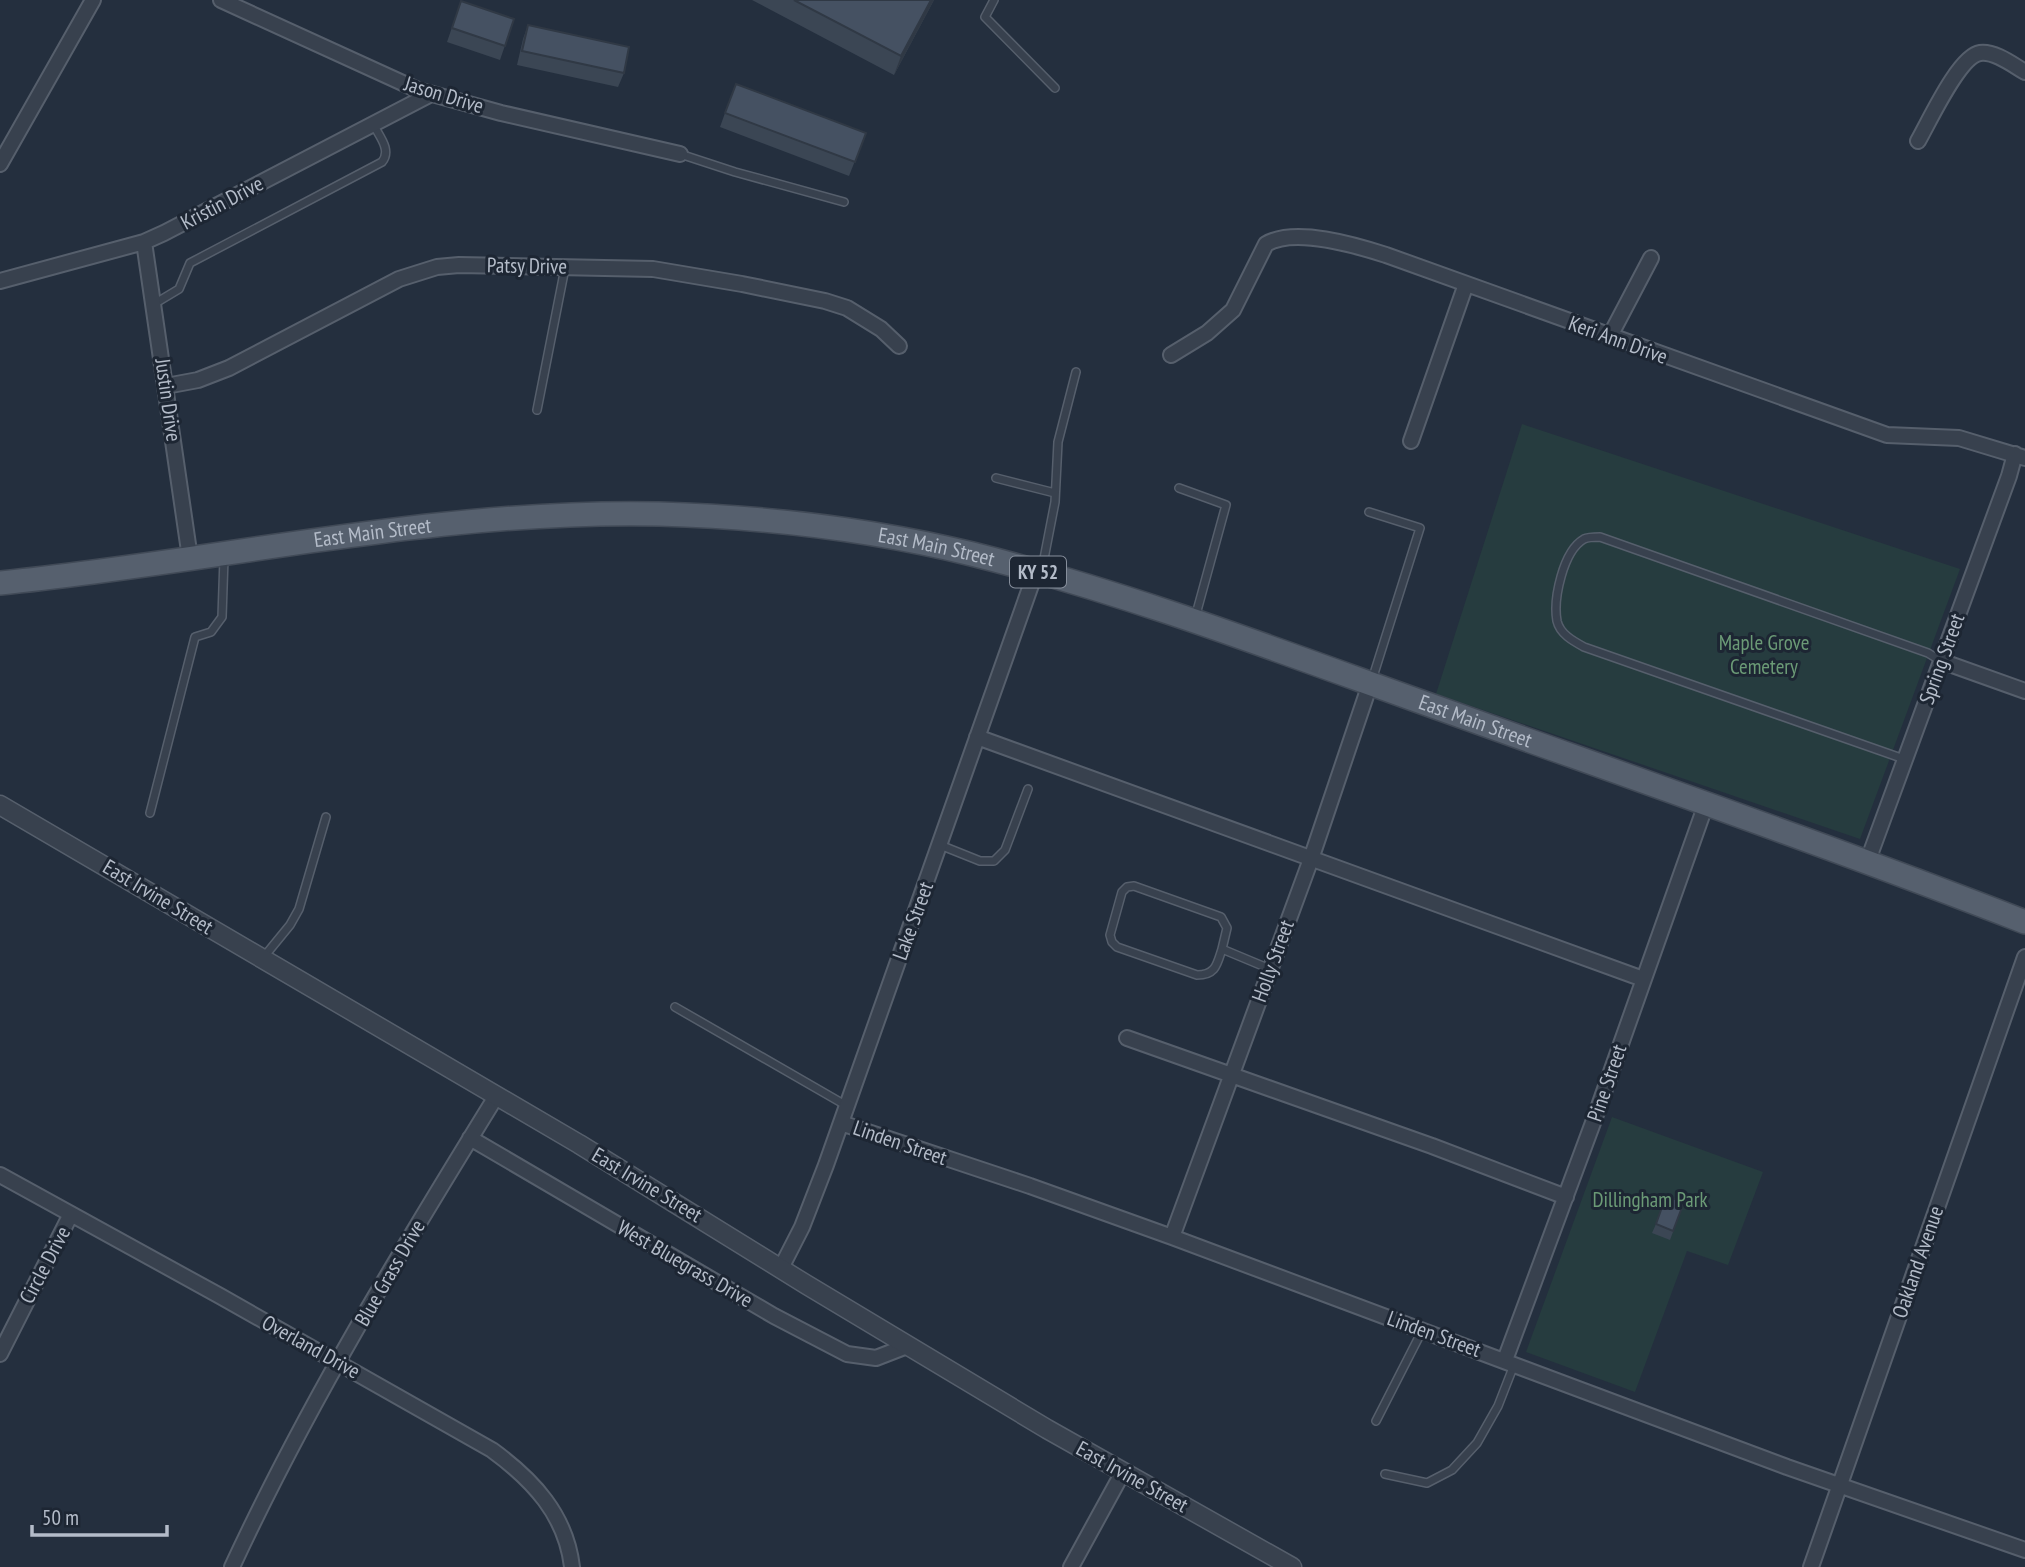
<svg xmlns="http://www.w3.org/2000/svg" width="2025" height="1567" font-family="'PT Sans Narrow',sans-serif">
	<rect width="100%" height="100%" fill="#242f3e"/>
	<path fill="#263c3f" d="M1522 424 1960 569 1860 839 1436 694Z
		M1612 1117 1763 1172 1728 1265 1687 1251 1635 1392 1526 1352Z"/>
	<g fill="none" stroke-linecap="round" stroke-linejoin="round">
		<g stroke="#565f6c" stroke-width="10">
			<path id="service" d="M994 0 985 17 1055 88
				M680 154 735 172 844 202
				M154 304 179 289 190 263 382 162C392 150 379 136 373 124
				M537 410 565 268
				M996 478 1055 493
				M1179 488 1226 505 1195 618
				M1369 512 1420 528 1372 680
				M1042 569 1055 502 1058 442 1076 372
				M1904 759 1584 647C1573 641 1560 634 1557 621 1553 599 1563 551 1584 539 1588 537 1596 537 1600 537L1928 653 1941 661
				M150 813 195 637 211 632 222 617 224 558
				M940 845 980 861H994L1005 850 1028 789
				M1222 949 1227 928 1221 917 1134 886 1127 887 1122 892 1110 935 1112 942 1117 947 1197 975C1216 975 1217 964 1222 949L1270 969
				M263 958 290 925 299 909 326 817
				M675 1007 847 1106
				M1376 1421 1422 1331
				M1385 1474 1427 1483 1452 1470 1477 1443 1498 1406 1514 1365"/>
		</g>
		<g stroke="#565f6c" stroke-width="18">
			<path id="minor" d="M221 0 418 90 501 113 680 154
				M1918 141C1929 122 1959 56 1980 53 1995 51 2013 65 2025 72
				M0 164 93 0
				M144 242 190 558
				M0 281 144 242 164 233 431 94
				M1610 336 1651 258
				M1171 355 1207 333 1233 310 1266 244C1295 227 1355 245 1386 255L1887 435 1959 438 2025 458
				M166 386 198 380 229 368 399 279 437 267 459 265 653 269 742 284 825 301 847 308 881 329 899 346
				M1411 441 1466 284
				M1941 661 2025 691
				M977 737 1643 979
				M1867 863 2009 476 2015 454
				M1127 1038 1432 1146 1566 1197
				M841 1123 1030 1186 1172 1237 1787 1467 2025 1550
				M470 1138 774 1316 847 1354 876 1358 907 1346
				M0 1175 220 1296 492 1450C533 1480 566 1515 572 1567
				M1172 1237 1311 859 1370 684
				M781 1268 802 1227 826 1165 1036 571
				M0 1354 71 1214
				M1505 1360 1594 1120 1706 804
				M232 1567C308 1403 402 1249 497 1095
				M1071 1567 1123 1472
				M1811 1567 2025 957"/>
		</g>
		<g stroke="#565f6c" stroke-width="21">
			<path id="tertiary" d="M0 805 579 1144 807 1285 1047 1429 1292 1567"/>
		</g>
		<g stroke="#414a57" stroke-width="26">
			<g id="primary">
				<path id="s1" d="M0 583C220 561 437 509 659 514 764 517 870 529 972 554 1132 594 1287 654 1441 709 1636 779 1832 847 2025 922"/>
			</g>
		</g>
		<use href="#service" stroke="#38414e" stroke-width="7"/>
		<use href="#minor" stroke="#38414e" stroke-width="14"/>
		<use href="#tertiary" stroke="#38414e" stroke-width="18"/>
		<use href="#primary" stroke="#56606e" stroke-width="23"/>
	</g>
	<path fill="#3b4654" d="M752 0H934L894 75Z
		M461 1 514 19 500 60 447 42Z
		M528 25 624 73 618 87 517 65 523 39Z
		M725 113 866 133 849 176 720 127Z
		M1684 1202 1670 1240 1652 1233 1656 1224Z"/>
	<path fill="#303945" d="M931 0H934L894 75 901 56Z"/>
	<path fill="#455162" stroke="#303945" stroke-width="2" d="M794 0H931L901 56Z
		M461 1 514 19 505 46 452 28Z
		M528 25 629 47 624 73 522 51Z
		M736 84 866 133 855 162 725 113Z
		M1666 1196 1684 1202 1673 1231 1656 1224Z"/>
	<g text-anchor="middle" stroke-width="6" stroke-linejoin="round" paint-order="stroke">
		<rect fill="#1d2633" stroke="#878f9c" stroke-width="2" x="1010" y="556.5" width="56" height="31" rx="5"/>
		<g font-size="19" font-weight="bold" fill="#b4bcc9">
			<text x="1038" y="579">KY 52</text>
		</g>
		<g font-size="21" fill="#b4bcc9" stroke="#1d2633">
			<text transform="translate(444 95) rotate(17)" y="7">Jason Drive</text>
			<text transform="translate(222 203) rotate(-28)" y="7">Kristin Drive</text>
			<text transform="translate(527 266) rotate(1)" y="7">Patsy Drive</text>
			<text transform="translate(1618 340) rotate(20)" y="7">Keri Ann Drive</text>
			<text transform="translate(168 400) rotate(82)" y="7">Justin Drive</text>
			<text dy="7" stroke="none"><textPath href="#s1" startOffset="376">East Main Street</textPath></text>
			<text dy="7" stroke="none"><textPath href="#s1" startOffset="943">East Main Street</textPath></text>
			<text transform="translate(1942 659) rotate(-70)" y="7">Spring Street</text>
			<text dy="7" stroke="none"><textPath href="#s1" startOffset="1510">East Main Street</textPath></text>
			<text transform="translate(158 897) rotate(31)" y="7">East Irvine Street</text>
			<text transform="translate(913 921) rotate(-70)" y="7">Lake Street</text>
			<text transform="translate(1273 961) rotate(-70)" y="7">Holly Street</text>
			<text transform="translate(1607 1083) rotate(-71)" y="7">Pine Street</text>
			<text transform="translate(900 1143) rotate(19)" y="7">Linden Street</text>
			<text transform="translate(647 1185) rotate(31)" y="7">East Irvine Street</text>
			<text transform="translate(1918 1262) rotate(-71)" y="7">Oakland Avenue</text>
			<text transform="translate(685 1264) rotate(30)" y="7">West Bluegrass Drive</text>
			<text transform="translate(45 1265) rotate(-62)" y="7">Circle Drive</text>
			<text transform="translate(390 1273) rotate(-60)" y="7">Blue Grass Drive</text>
			<text transform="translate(1434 1334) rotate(20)" y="7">Linden Street</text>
			<text transform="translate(311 1347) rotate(29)" y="7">Overland Drive</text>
			<text transform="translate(1132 1477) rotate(29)" y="7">East Irvine Street</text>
		</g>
		<g font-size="21" fill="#6b9a76" stroke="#1d2633">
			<text x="1764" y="650">Maple Grove<tspan x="1764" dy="24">Cemetery</tspan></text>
			<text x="1650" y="1207">Dillingham Park</text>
		</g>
	</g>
	<path d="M32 1525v10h135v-10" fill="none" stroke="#b4bcc9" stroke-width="3.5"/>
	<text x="42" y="1525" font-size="21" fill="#b4bcc9" stroke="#1d2633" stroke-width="5" paint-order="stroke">50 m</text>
</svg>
